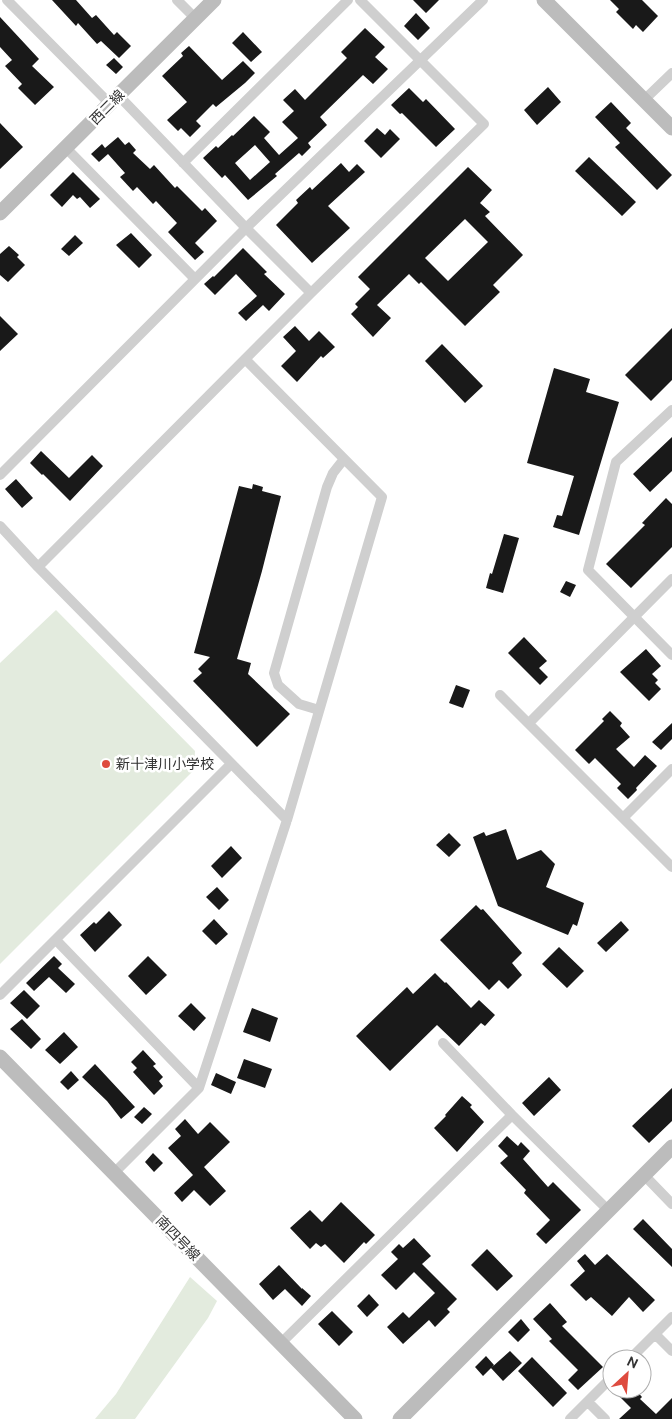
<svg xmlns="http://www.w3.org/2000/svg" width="672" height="1419" font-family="Ubuntu,'Noto Sans JP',sans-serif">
	<rect width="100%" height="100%" fill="#fff"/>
	<path fill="#e3ebde" d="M56 610 195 751 194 770 0 964V663Z
		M190 1277 217 1301 208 1318 135 1419H95L116 1394Z"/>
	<path fill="#191919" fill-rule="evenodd" d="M52 0H76L92 18 96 15 114 35 117 32 131 46 119 58 101 41 97 44 78 23 76 26Z
		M413 0H439L426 13Z
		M610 0H642L658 16 643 32 636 25 633 29 616 12 619 9Z
		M416 13 430 28 418 40 404 26Z
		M0 17 39 59 32 66 54 87 35 105 18 88 22 84 5 66 12 60 0 47Z
		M365 28 385 47 375 57 388 69 373 84 363 75 320 117 327 125 308 143 311 147 302 156 299 153 275 174 277 176 248 200 225 175 222 178 203 158 216 146 218 148 232 135 233 136 254 116 270 132 264 138 279 155 298 138 282 122 294 111 283 100 295 89 305 100 347 58 341 52ZM255 145 270 162 250 180 235 163Z
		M243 32 262 52 251 62 232 43Z
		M189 46 222 80 243 61 255 73 245 83 216 107 213 104 196 121 201 126 190 137 181 128 178 131 167 120 187 102 162 76 183 56 181 53Z
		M114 58 123 67 116 74 106 65Z
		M548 87 561 102 537 125 524 110Z
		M409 88 423 102 426 99 455 129 436 147 402 113 400 114 391 105Z
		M611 102 631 123 626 128 672 175 657 190 615 147 620 143 595 117Z
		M0 123 23 147 0 169Z
		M377 128 385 135 390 129 400 139 381 158 364 141Z
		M118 137 125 145 129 142 136 150 133 153 150 169 154 165 175 188 177 186 202 211 205 208 217 221 195 243 204 252 195 260 168 232 177 223 156 201 153 204 137 187 133 191 120 177 125 173 108 154 99 162 91 154 102 144 105 148Z
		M589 157 636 202 622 216 575 171Z
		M341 163 349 172 357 164 365 172 328 206 350 228 312 263 276 225 298 203 296 200 310 187 312 190Z
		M468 167 492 190 480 203 490 212 485 216 523 255 493 285 500 292 465 326 421 282 419 284 409 274 377 305 391 318 373 337 351 314 358 307 355 304 370 289 358 277ZM465 219 488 242 448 281 425 258Z
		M73 172 100 199 90 208 80 197 77 199 73 195 62 207 50 195Z
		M131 233 152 255 139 268 116 245Z
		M75 235 83 243 69 256 61 249Z
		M9 246 19 255 17 257 25 265 8 282 0 275V254Z
		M243 248 267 272 264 274 285 294 269 311 263 305 246 321 238 313 257 296 236 274 215 295 204 284 213 276 214 277Z
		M0 316 18 334 0 351Z
		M295 326 309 341 319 331 335 347 323 358 321 356 297 382 281 366 296 351 283 337Z
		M672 328V380L651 401 625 375Z
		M442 344 483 386 465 403 425 361Z
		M554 368 590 379 586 392 619 402 579 535 553 527 557 515 562 516 574 476 527 463Z
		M672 437V471L650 492 633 474Z
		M41 451 69 478 92 455 103 466 70 501 43 474 42 475 30 463Z
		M16 479 33 498 22 508 5 489Z
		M253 484 263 487 262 491 281 496 262 571 237 659 251 663 248 674 290 714 257 747 193 681 202 673 198 669 210 657 194 653 239 486 252 489Z
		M666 498 672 504V547L631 588 606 564 645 525 642 523Z
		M504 534 519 538 503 593 486 588 490 573 492 574Z
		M566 581 576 585 570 597 560 592Z
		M524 637 547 661 539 668 548 677 540 685 508 653Z
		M646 649 661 666 652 674 658 680 655 683 661 689 649 701 620 672Z
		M456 685 470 690 463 708 449 703Z
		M610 711 622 723 620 726 630 737 616 749 634 767 645 755 657 766 636 788 637 790 628 799 617 788 621 784 595 758 589 764 575 750 604 721 602 719Z
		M672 723V739L661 750 652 742Z
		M506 829 517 860 541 850 555 864 546 887 584 903 577 926 573 924 568 935 498 906 473 837 484 832 486 836Z
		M449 833 461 845 449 857 436 845Z
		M231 846 242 858 222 878 211 866Z
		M217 887 229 900 219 910 206 897Z
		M476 905 481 910 483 909 522 953 512 963 522 975 508 989 499 980 489 990 440 940Z
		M109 911 122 925 95 952 80 935 94 922 96 924Z
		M214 919 228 934 216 945 202 931Z
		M621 921 629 930 606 952 597 943Z
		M559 947 584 971 567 988 542 964Z
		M54 956 62 964 58 968 75 984 66 993 49 977 34 991 26 983Z
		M148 956 167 975 146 995 128 976Z
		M435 973 445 983 446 982 471 1008 479 1000 495 1015 485 1026 481 1023 459 1046 437 1025 390 1071 356 1036 407 987 413 994Z
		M24 990 40 1006 27 1019 10 1003Z
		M191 1003 206 1018 194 1031 178 1016Z
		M252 1008 278 1018 270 1042 243 1032Z
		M22 1019 41 1039 31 1049 10 1029Z
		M64 1032 78 1047 60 1064 45 1050Z
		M143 1050 156 1064 153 1066 163 1077 159 1081 163 1086 154 1095 133 1072 137 1068 131 1062Z
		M244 1059 272 1069 265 1088 237 1078Z
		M95 1064 135 1107 121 1119 107 1101 82 1077Z
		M71 1071 79 1080 68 1090 60 1082Z
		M216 1073 236 1082 231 1094 211 1085Z
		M549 1077 561 1090 534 1116 522 1103Z
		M672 1088V1121L649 1143 632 1126Z
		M462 1096 472 1105 470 1107 484 1122 457 1152 434 1128 446 1116 445 1115Z
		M144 1107 152 1114 142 1124 134 1117Z
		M185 1119 198 1134 210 1122 230 1142 204 1167 226 1191 210 1206 194 1190 182 1202 174 1193 193 1175 168 1148 181 1136 175 1129Z
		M507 1136 518 1146 521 1142 530 1151 523 1159 548 1187 553 1182 581 1210 546 1244 536 1234 550 1220 524 1193 526 1190 500 1163 508 1156 498 1146Z
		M153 1153 163 1163 154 1172 145 1162Z
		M341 1202 375 1235 366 1244 364 1242 344 1263 325 1244 321 1247 316 1243 310 1249 290 1228 310 1210 322 1222Z
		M643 1219 672 1249V1267L633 1229Z
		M414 1238 431 1256 422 1264 457 1299 447 1309 450 1312 435 1327 429 1320 403 1344 387 1327 403 1312 409 1318 435 1293 414 1272 396 1290 381 1275 398 1259 391 1252 399 1244 403 1248Z
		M487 1249 513 1276 497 1291 471 1265Z
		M585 1254 595 1265 607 1254 655 1300 643 1312 629 1297 612 1316 591 1297 586 1301 570 1285 585 1271 577 1261Z
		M279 1265 302 1289V1288L311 1296 302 1306 285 1289 273 1300 259 1284Z
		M369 1294 379 1305 367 1317 357 1306Z
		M550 1303 567 1322 562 1326 603 1367 578 1390 568 1380 578 1370 549 1341 552 1339 533 1319Z
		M332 1311 353 1332 339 1346 318 1324Z
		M521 1319 530 1330 518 1342 508 1332Z
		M510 1351 522 1363 503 1381 491 1368Z
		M486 1356 494 1365 483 1376 475 1367Z
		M532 1357 567 1393 553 1407 518 1371Z
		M612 1389H635L642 1397 640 1399 656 1414 672 1398V1419H619L631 1408Z"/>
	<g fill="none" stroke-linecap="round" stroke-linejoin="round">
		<path stroke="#cfcfcf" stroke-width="10" d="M7 0 110 104
			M177 0 195 18
			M119 96 246 228 311 293
			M644 100 672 73
			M66 148 195 279
			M183 163 348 0
			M672 410 616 462 588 570 672 655
			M0 475 246 228 483 0
			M0 526 38 567 287 820
			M38 567 311 293 484 124 360 0
			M500 695 672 867
			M319 710 299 704 278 685 274 673 327 487 333 473 344 459
			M529 723 672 579
			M623 818 672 769
			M56 940 199 1088
			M0 995 231 764
			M443 1043 512 1115 608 1210
			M114 1173 199 1088 287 820 382 497 245 359
			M644 1175 672 1204
			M655 1334 672 1351
			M280 1344 512 1115
			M630 1359 672 1317
			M588 1402 605 1419
			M570 1419 612 1377"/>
		<path stroke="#bcbcbc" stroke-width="15" d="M544 0 672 128
			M0 213 214 0
			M0 1057 355 1419
			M400 1419 672 1147"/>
	</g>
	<circle fill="#de4b3f" stroke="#fff" stroke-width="2" cx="106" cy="764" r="5"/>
	<g text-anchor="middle" stroke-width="5" stroke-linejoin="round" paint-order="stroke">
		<g font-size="14" fill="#323232" stroke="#fff">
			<text transform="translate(107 107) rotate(-45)" y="5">西二線</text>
			<text transform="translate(178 1238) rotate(46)" y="5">南四号線</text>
		</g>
		<g font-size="14" fill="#323232" stroke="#fff" text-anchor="start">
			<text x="116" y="769">新十津川小学校</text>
		</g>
	</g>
	<g transform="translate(627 1374) rotate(26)"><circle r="24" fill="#ffffff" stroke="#adadad"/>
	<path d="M0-4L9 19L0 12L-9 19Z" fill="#de4b3f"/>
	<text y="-8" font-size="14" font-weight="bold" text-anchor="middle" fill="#323232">N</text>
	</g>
</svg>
